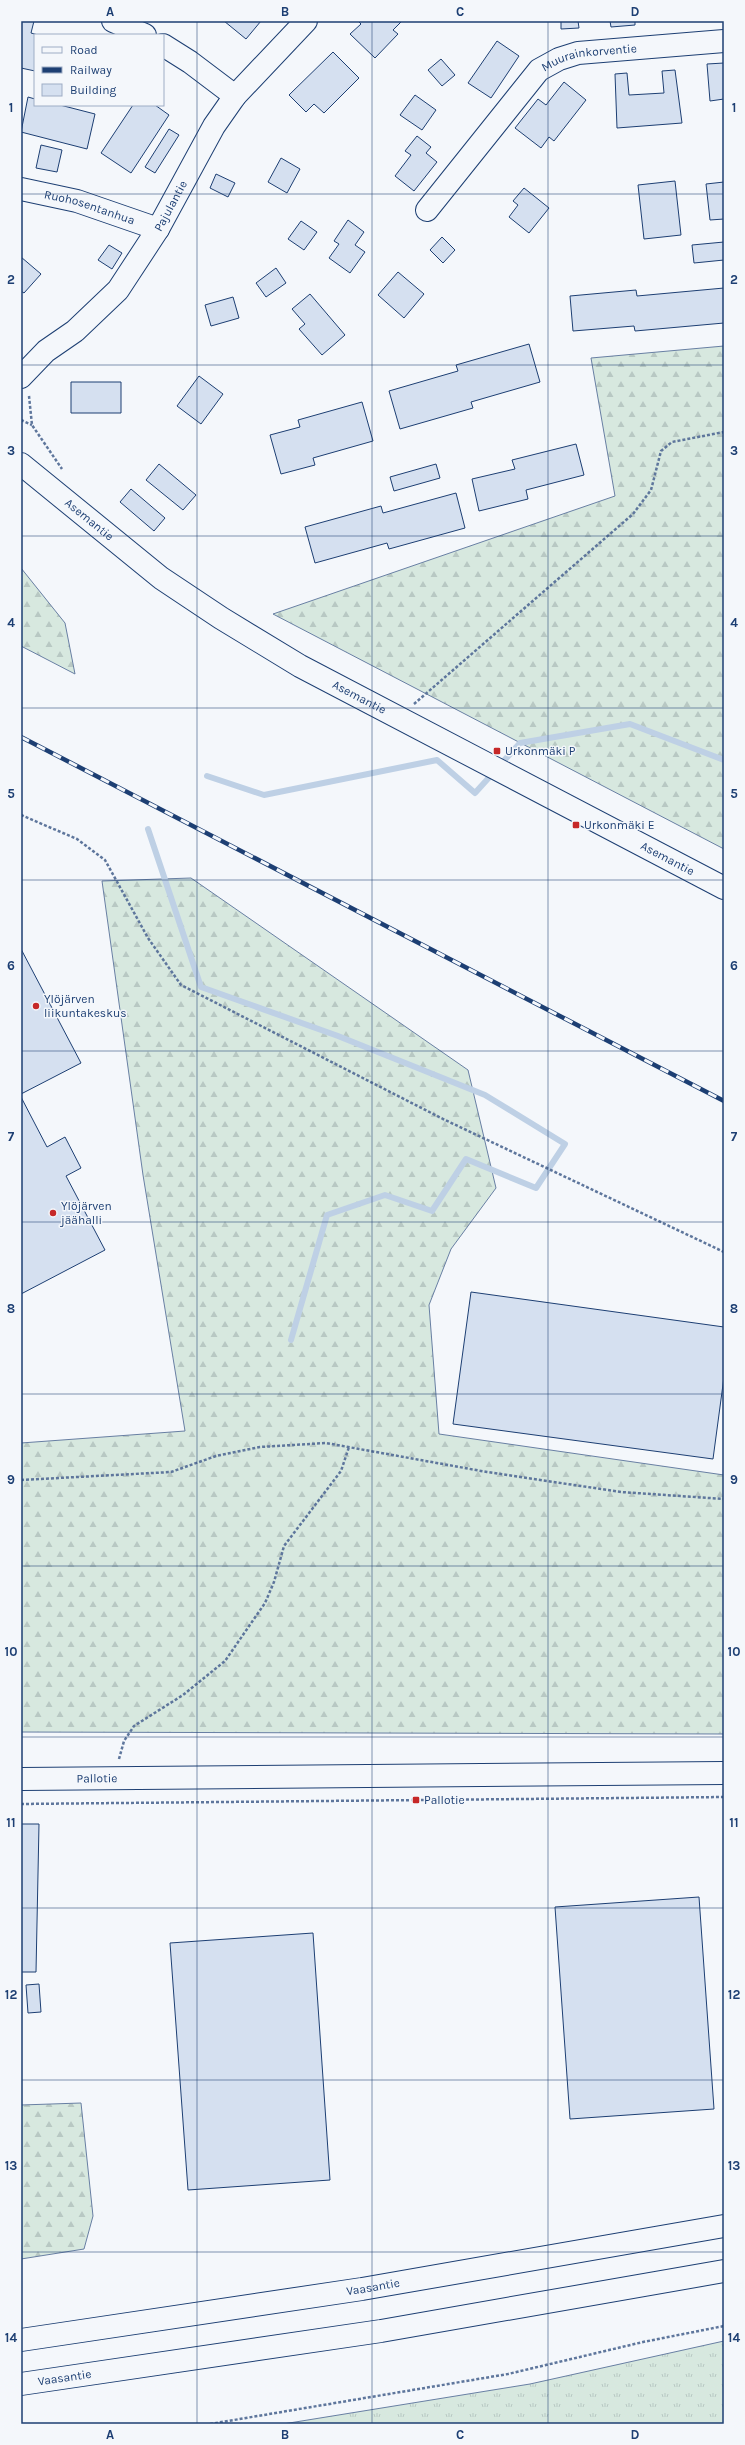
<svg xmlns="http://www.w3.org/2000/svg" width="745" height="2445" font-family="Karla,sans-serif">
	<defs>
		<pattern id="grass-tufts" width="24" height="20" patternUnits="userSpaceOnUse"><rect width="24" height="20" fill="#d7e8df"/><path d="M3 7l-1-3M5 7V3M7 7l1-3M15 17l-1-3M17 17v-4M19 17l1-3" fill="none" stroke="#b8c8c3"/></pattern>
		<pattern id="forest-firs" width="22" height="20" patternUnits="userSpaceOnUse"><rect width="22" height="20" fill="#d7e8df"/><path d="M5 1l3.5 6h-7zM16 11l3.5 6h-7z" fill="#b8c8c3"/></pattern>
	</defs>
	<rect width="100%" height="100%" fill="#f4f7fb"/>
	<path fill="url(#grass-tufts)" stroke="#687fa3" d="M724 2341V2424H283L530 2384Z"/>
	<path fill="url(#forest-firs)" stroke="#687fa3" d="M724 346V849L273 614 615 496 591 358Z
		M21 568 65 623 75 674 21 646Z
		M191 878 468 1070 496 1188 451 1249 429 1305 439 1434 724 1475V1734L21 1732V1443L185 1431 143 1175 102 881Z
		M81 2103 93 2216 84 2249 21 2259V2105Z"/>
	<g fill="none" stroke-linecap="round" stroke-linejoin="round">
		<path stroke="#bed0e5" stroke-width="6" d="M500 765 520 743 630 724 724 760
			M207 776 264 795 437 760 475 793 494 772
			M148 829 201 987 338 1036 485 1095 565 1144 536 1188 466 1159 432 1211 385 1195 327 1215 291 1340"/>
	</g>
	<path fill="#d5e0f0" stroke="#1d3f73" d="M21 21H34L31 33 38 35H35V71L21 68Z
		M224 21H261L246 39Z
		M358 21H402L393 30 398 34 375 58 350 34 361 24Z
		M561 21H578L579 28 561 29Z
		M610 21H635V25L611 27Z
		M497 41 519 56 491 98 468 83Z
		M333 52 359 78 324 113 314 104 306 112 289 95Z
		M441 59 455 75 442 86 428 70Z
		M724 63V99L710 101 707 64Z
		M675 70 682 123 617 128 615 74 627 73 629 95 664 93 662 71Z
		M564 82 586 100 554 141 549 137 541 148 515 128 538 99 546 105Z
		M415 95 436 110 422 130 400 115Z
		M28 97 35 99V105H60L95 114 87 149 21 132Z
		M133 105H155L169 115 131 173 101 153Z
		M169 129 179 135 155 173 145 167Z
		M417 136 431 147 426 153 437 162 414 191 395 176 411 155 405 151Z
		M41 145 62 150 57 172 36 168Z
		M281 158 300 169 287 193 268 182Z
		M216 174 235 183 228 197 210 188Z
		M675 181 681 235 644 239 638 185Z
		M724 182V219L710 220 706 184Z
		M524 188 549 208 529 233 509 217 518 205 513 201Z
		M348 220 364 232 355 245 365 252 350 273 329 258 339 244 334 241Z
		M301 221 317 232 304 250 288 239Z
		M442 237 455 250 443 263 430 250Z
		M724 242V260L694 263 692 245Z
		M109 245 122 253 112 269 98 260Z
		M21 257 41 274 24 293 21 291Z
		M276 268 286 283 266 297 256 283Z
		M398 272 424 294 404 318 378 295Z
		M724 288V323L635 331 634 326 573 331 570 296 636 290 637 296Z
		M310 294 345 335 322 355 299 329 305 324 292 309Z
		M233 297 239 318 211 326 205 305Z
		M529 344 540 382 471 402 473 408 400 429 389 391 458 371 456 365Z
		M199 376 223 394 201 424 177 406Z
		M71 382H121V413H71Z
		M362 402 373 441 313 458 315 465 281 474 270 435 300 427 298 420Z
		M576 444 584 475 526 490 528 499 479 511 472 479 515 469 512 460Z
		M159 464 196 495 183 510 146 480Z
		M436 464 440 478 394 491 390 477Z
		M131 489 165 518 154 531 120 502Z
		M456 493 465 528 389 549 387 543 315 563 305 527 381 506 383 513Z
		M21 949 81 1063 21 1094Z
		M21 1097 47 1147 65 1137 81 1168 66 1176 105 1250 21 1294Z
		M471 1292 724 1327V1377L713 1459 453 1424Z
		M21 1824H39L36 1972H21Z
		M699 1897 714 2109 570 2119 555 1907Z
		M313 1933 330 2180 188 2190 170 1943Z
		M39 1984 41 2012 28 2013 26 1985Z"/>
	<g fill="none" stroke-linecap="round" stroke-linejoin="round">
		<g stroke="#1d3f73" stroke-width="24">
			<g id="minor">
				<path d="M113 21 145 35"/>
				<path d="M163 45 190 62 235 96"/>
				<path id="s1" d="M21 189 77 201 158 229"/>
				<path id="s2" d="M427 210 539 70 559 59 578 53 724 41"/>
				<path id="s3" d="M21 377 46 351 75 331 118 290 158 229 214 126 235 96 306 21"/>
				<path id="s4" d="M21 464 161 578 221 618 300 666 724 888"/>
				<path id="s5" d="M21 1779 724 1773"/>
			</g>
		</g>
		<g stroke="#1d3f73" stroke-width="24">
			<g id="highway">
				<path id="s6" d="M21 2340 362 2289 724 2226"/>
				<path id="s7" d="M21 2384 381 2331 724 2271"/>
			</g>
		</g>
		<path stroke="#5e769c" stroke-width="2.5" stroke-dasharray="3 2" stroke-linecap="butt" d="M29 396 32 425 62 469
			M21 420 32 425
			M414 704 633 514 651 490 661 451 672 442 724 432
			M21 815 77 839 105 860 148 938 181 985 443 1119 724 1252
			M21 1480 171 1472 216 1456 260 1447 326 1443 487 1472 621 1492 724 1499
			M119 1759 124 1741 134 1726 183 1695 225 1661 265 1603 274 1582 284 1546 341 1471 349 1447
			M21 1804 724 1797
			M210 2424 508 2374 643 2342 724 2326"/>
		<use href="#minor" stroke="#f4f7fb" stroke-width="22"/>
		<use href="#highway" stroke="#f4f7fb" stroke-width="22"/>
		<g stroke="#1d3f73" stroke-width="4.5">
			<path id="rail" d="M21 737 724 1101"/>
		</g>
		<use href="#rail" stroke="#f4f7fb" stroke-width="3" stroke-dasharray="9" stroke-linecap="butt"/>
	</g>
	<path fill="none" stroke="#1d3f73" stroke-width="1" stroke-opacity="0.55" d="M197 21V2424M372 21V2424M548 21V2424M21 194H724M21 365H724M21 536H724M21 708H724M21 880H724M21 1051H724M21 1222H724M21 1394H724M21 1566H724M21 1737H724M21 1908H724M21 2080H724M21 2252H724"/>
	<g fill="#c62828" stroke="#f4f7fb" stroke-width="1.5">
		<rect x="493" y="747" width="8" height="8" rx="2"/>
		<rect x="572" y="821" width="8" height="8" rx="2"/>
		<circle cx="36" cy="1006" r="4"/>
		<circle cx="53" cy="1213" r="4"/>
		<rect x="412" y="1796" width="8" height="8" rx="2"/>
	</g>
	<g text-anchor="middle" stroke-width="3" stroke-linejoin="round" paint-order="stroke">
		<g font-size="12" fill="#1d3f73" stroke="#f4f7fb">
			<text dy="4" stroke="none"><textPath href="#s2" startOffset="232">Muurainkorventie</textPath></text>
			<text dy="4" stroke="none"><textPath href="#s3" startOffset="230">Pajulantie</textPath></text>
			<text dy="4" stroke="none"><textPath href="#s1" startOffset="71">Ruohosentanhua</textPath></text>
			<text dy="4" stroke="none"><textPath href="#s4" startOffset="88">Asemantie</textPath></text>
			<text dy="4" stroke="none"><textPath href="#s4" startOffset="412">Asemantie</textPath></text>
			<text dy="4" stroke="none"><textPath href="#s4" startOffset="760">Asemantie</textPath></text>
			<text dy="4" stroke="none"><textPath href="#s5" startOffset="76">Pallotie</textPath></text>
			<text dy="4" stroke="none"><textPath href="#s6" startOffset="356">Vaasantie</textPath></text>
			<text dy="4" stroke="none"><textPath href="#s7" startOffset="44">Vaasantie</textPath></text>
		</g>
		<g font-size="12" fill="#1d3f73" stroke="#f4f7fb" text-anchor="start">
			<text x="505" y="755">Urkonmäki P</text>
			<text x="584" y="829">Urkonmäki E</text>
			<text x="44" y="1003">Ylöjärven<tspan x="44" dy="14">liikuntakeskus</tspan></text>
			<text x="61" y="1210">Ylöjärven<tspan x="61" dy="14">jäähalli</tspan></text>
			<text x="424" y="1804">Pallotie</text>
		</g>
	</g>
	<rect width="745" height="2445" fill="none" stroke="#f4f7fb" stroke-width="44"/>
	<rect x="34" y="34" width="130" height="72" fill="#f4f7fb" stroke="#9eadc5"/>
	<rect x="42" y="47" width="20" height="6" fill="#f4f7fb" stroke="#9eadc5"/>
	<text x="70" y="54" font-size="12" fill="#1d3f73">Road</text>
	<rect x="42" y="67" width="20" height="6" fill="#1d3f73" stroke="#9eadc5"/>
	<text x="70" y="74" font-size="12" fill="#1d3f73">Railway</text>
	<rect x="42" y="84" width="20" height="12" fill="#d5e0f0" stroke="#9eadc5"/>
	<text x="70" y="94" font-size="12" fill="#1d3f73">Building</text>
	<rect x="22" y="22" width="701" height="2401" fill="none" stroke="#1d3f73" stroke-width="1.5"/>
	<g font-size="13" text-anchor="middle" font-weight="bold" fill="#1d3f73">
		<text x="110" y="16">A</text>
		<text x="285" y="16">B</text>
		<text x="460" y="16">C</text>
		<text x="635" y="16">D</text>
		<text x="11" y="112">1</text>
		<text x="734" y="112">1</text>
		<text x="11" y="284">2</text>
		<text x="734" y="284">2</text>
		<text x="11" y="455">3</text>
		<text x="734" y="455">3</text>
		<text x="11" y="627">4</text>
		<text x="734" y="627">4</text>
		<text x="11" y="798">5</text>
		<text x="734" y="798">5</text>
		<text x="11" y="970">6</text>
		<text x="734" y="970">6</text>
		<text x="11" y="1141">7</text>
		<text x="734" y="1141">7</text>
		<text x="11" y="1313">8</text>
		<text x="734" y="1313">8</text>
		<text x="11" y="1484">9</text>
		<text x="734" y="1484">9</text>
		<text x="11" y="1656">10</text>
		<text x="734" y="1656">10</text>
		<text x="11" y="1827">11</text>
		<text x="734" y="1827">11</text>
		<text x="11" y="1999">12</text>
		<text x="734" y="1999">12</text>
		<text x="11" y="2170">13</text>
		<text x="734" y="2170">13</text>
		<text x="11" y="2342">14</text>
		<text x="734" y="2342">14</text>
		<text x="110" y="2439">A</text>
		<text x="285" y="2439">B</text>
		<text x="460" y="2439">C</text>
		<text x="635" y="2439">D</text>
	</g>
</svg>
